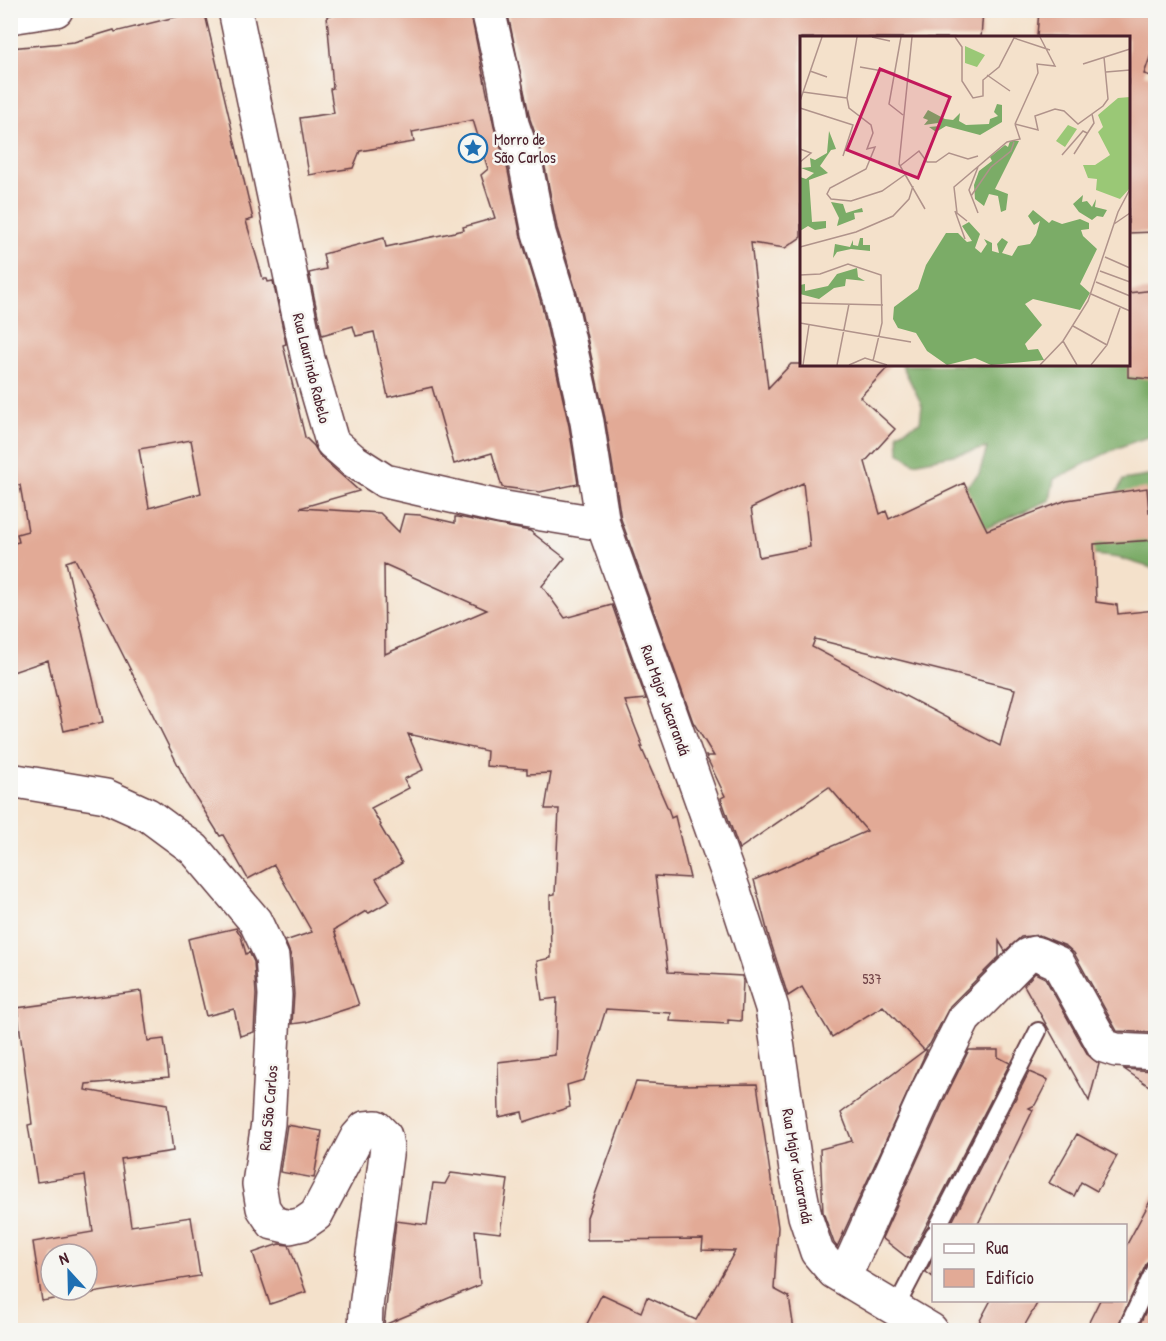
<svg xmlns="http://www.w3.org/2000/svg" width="1166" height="1341" font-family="'Patrick Hand',sans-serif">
	<rect width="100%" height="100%" fill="#f6f6f2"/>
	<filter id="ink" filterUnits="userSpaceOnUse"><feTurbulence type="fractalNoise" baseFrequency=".0167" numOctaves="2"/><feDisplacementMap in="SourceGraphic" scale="12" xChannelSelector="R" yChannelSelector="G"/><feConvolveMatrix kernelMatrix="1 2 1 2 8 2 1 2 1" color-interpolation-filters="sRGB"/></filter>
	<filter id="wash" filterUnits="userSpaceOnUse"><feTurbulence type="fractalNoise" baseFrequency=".008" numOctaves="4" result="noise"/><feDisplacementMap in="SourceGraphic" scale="24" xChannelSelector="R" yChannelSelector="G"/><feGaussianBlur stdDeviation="1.35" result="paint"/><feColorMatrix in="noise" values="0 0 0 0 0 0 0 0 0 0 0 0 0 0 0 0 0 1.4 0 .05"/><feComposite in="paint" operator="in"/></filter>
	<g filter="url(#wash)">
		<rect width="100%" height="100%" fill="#f4e1cb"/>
		<path fill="#7bac67" stroke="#626649" stroke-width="1.5" d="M1155 340V440L1149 437C1115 446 1085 465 1054 479L1050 500 957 541 951 501 979 474 987 448 914 463 899 452 898 433 920 422 922 405 902 365 1128 364 1129 341Z
			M1155 475V569L1119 558 1086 554 1123 480Z"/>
		<g id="blocks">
			<path fill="#e2aa96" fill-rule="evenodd" d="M204 10 253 219 246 221 263 279H267L268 282 273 281 286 344 283 345 305 437 314 446 320 456 359 491 300 508 380 513 399 532 404 514 420 515 455 523V517H458L530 531 565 558 542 586 565 618 612 605 646 699 625 701 643 747H641L669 811 671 818 675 816 690 878 655 876 668 972 742 976 743 981 741 1021 728 1020V1024L670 1021 671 1013 606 1009 584 1080 567 1085 570 1107 524 1122 522 1112 499 1117 498 1062 555 1055 557 998 542 1000 537 961 551 958 550 895 555 894 559 809H545L551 773 527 774V769L486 766 487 751 408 734 423 770 404 779 409 788 371 808 381 825 380 826 402 863 376 879 390 901 369 913 366 911 334 930 359 1005 306 1022 292 1024 294 994 291 956 285 941 312 932 274 865 248 879 223 835 220 836 188 785 75 559 66 562 103 722 64 731 48 660 10 673V544L19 542 17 534 28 531 20 485 10 486V48L74 42 114 30 115 32ZM191 440 201 493 149 508 139 449ZM384 564 487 610 385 654Z
				M354 10H470L494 127 507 166 521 237 542 306 569 426 578 484 540 492 502 487 492 453 454 464 432 387 388 397 374 332 356 336 353 326 322 335 309 273 326 269 323 254 384 238 386 247 464 230 463 227 495 218 481 175 488 169 473 120 412 132 414 142 360 151 353 168 309 175 300 118 334 113 330 89 333 88 327 16Z
				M507 10H983L981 38H801V237L785 248 751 243 768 388 791 364H891L860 397 895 429 865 462 880 514 886 511 889 519 964 483 987 530 1067 500 1147 488 1149 512 1155 513V540L1094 544 1096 602 1117 605 1118 614 1155 610V1033L1117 1031 1074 953 1066 946 1039 935 1021 937 1005 951 999 941V957L950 1006 930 1044 924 1050 883 1006 832 1037 802 987 788 996 769 937 754 880 867 831 829 787 739 849 721 798 725 796 706 756H714L693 722 621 519 605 418 578 297 557 228 543 157 530 119ZM803 483 810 547 759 557 751 508ZM815 639 1015 689 1000 746 812 647Z
				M1039 10H1148L1155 22V43L1144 74 1155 77V232L1128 233V38L1037 36Z
				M1155 290V368L1150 379 1128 377V293Z
				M236 928 241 936 246 954 249 952 254 962 256 995 254 1032 240 1036 234 1009 206 1016 188 939Z
				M1035 973 1045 978 1088 1055 1099 1064 1089 1101 1024 985Z
				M141 991 148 1041 164 1039 169 1077 86 1084 85 1090 167 1104 173 1151 121 1159 131 1226 191 1217 200 1276 42 1301 33 1242 93 1232 85 1175 37 1182 28 1125 32 1124 17 1008ZM51 1254H87V1290H51Z
				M925 1050H927L837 1247 834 1243 823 1212 820 1149 852 1141 841 1113Z
				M969 1050H998V1057L1010 1063 909 1259 882 1238 946 1096Z
				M1124 1069 1155 1071V1090Z
				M1029 1072 1048 1080 1035 1105 1029 1108 1033 1110 977 1226H950Z
				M636 1082 678 1085 757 1084 778 1227 774 1289 789 1297 794 1330H584L602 1294 641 1312 647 1297 696 1320 735 1251 702 1250 703 1239 587 1240V1217Z
				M287 1125 322 1131 314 1178 280 1172Z
				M1077 1134 1117 1156 1097 1191 1081 1182 1074 1196 1049 1183Z
				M451 1173 508 1180 500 1233 475 1230 480 1285 384 1325 396 1221 427 1225 433 1183 445 1184Z
				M1155 1192V1257L1147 1262 1116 1330H1085L1100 1300H1125V1248Z
				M279 1244 289 1245 306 1292 270 1304 253 1253Z
				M933 1258V1277L926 1272Z
				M1155 1292V1330H1137Z
				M991 1300H1039L1022 1330H975Z"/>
		</g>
	</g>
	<g filter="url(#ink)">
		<use href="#blocks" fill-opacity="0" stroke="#643c43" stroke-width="1.5"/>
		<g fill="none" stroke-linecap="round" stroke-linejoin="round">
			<g stroke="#643c43" stroke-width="20">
				<path id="service" d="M938 1226 1038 1031
					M895 1309 934 1234
					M1126 1330 1156 1267"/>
			</g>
			<g stroke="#643c43" stroke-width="36">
				<path id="minor" d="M235 10 308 359 332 442 354 461 385 481 499 507 603 524
					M488 10 504 79 512 124 525 161 539 233 560 301 587 422 603 524 734 891 772 1008 796 1170 805 1216 817 1252 834 1272 931 1330
					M10 17 56 10
					M10 780 106 796 148 815 194 849 255 921 272 957 275 995 268 1123 259 1184 263 1208 273 1223 290 1227 303 1224 316 1215 357 1137 365 1128 376 1127 385 1136 387 1147 366 1307 365 1330
					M844 1278 929 1088 964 1019 1027 955 1034 953 1040 955 1058 963 1104 1046 1116 1050 1156 1052"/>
			</g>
			<use href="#service" stroke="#fff" stroke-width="16"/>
			<use href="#minor" stroke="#fff" stroke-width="33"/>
		</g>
	</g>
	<defs>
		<g id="sight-ring" transform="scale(1.5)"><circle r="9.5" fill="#f6f6f2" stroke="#1f6fb2" stroke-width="1.5"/><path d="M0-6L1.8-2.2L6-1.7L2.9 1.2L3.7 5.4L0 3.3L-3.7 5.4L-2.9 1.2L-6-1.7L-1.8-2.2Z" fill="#1f6fb2"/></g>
	</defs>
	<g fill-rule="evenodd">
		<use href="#sight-ring" x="473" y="148"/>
	</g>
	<g text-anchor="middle" stroke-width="5" stroke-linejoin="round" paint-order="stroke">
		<g font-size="14" fill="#704246">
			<text x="872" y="984">537</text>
		</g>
		<g font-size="16" fill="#4a1f2b" stroke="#f6f6f2" text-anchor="start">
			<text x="494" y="145">Morro de<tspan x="494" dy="18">São Carlos</tspan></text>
		</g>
		<g font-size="16" fill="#4a1f2b" stroke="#f6f6f2">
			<text transform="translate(312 368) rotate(76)" y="6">Rua Laurindo Rabelo</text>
			<text transform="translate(666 700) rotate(70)" y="6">Rua Major Jacarandá</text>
			<text transform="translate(268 1108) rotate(-85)" y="6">Rua São Carlos</text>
			<text transform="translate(798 1166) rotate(80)" y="6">Rua Major Jacarandá</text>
		</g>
	</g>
	<g transform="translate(800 36)">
		<rect width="330" height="330" fill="#f4e1cb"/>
		<path d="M165 10 185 19 177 31 165 27ZM330 61V152L320 163 296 154 297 143 288 142 283 129H295L310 119 298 96 303 91 298 79 318 62ZM268 89 277 93 265 111 256 105Z" fill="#9ac876"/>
		<path d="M197 68 202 69V86L180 99 146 90 136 96 129 91 140 90 138 87 124 89 128 84 123 82 128 74 145 83 153 84 160 77 159 85 166 89 189 88 190 83 198 80 194 76ZM29 95 36 113 31 114 20 130 28 137 9 144 12 186 26 185V192L15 194 8 190 0 195V141L6 143 14 137 1 132 11 131 10 122 15 124 27 117ZM210 105H219L195 153 208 158 206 174 201 176 198 160 189 158 184 170 175 163 174 149 179 135 192 125 190 121 205 109 208 111ZM283 159 282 166 287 165 292 171 296 163 295 171 307 174 303 181 297 180 292 184 279 176 273 168ZM31 166 43 168 46 177 62 172 63 176 54 177 55 183 37 190 39 182ZM233 174 249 187 252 184 262 188 280 183 289 187V193L281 194 283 200 297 213 280 248 290 257 280 274 233 263 225 268 242 289 225 308 228 314 238 313 244 324 191 329 175 322 147 329 127 315 116 297 98 292 93 283 94 271 118 253 126 229 146 197H158L167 206 172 205 162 190 169 186 180 198 175 212 181 217 187 208 184 203 192 207V215L199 217 197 208 202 202 208 206 202 217 212 220 218 210 230 208 236 199 240 185 234 189 228 180ZM60 202H63V209H70V215L51 213 37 216 33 222 35 208 50 211 53 204V209L58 210ZM57 232 58 241 65 245 46 243 45 250 34 252 19 263 0 258V249L5 248V255L28 250 37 238Z" fill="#7bac67"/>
		<path fill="none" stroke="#b0938b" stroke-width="1.5" d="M57 1 47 62 49 72 71 89 73 97 67 113 75 111 66 133 30 152 27 158 31 163 51 165 82 155 106 138M72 1 90 5M101 1 89 68 103 79M112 1 99 128 125 173M155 1 162 11V45L173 62 183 60V44L199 31 214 2 250 14M283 28 330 13M60 31 94 37M10 35 27 41M306 36 330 34M187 39 210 55M3 56 47 62M0 65 22 1M0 72 53 89 43 120M215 88 238 94 235 80 255 73 264 75 278 88 303 70 308 63 304 21M215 88 238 37 237 28 255 30 240 1M0 113 11 117 0 126M274 118 294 87 292 78M262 119 283 95 287 97M100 130 119 115 127 126H136L149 117 168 123 178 120M178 131 169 154 178 177M171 160 191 131 211 115 214 106M155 175 165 203M167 185 157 177 154 151 207 106 220 103 215 88M314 188 330 177M0 211 56 196 93 180 109 163 113 150M305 221 330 232M300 235 330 246M0 239 20 238 48 228 81 239 82 287 73 325M296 246 330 260M291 258 330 275M0 267 83 269M0 287 111 306M273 290 307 309M263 305 277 329M3 329 9 289M37 329 49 268M49 329 65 322 87 329M240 329 263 305 288 265 318 176 330 153M291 329 307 309 320 272"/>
		<path fill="#c2185b" fill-opacity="0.15" stroke="#c2185b" stroke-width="3" d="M80 33 150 61 118 142 47 114Z"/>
		<rect width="330" height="330" fill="none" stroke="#4a1f2b" stroke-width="3"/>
	</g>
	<rect width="1166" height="1341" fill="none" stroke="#f6f6f2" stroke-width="36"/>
	<rect x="932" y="1224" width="195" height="78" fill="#f6f6f2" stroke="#b1a0a2" stroke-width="1.5"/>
	<rect x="944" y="1244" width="30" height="9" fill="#ffffff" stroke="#b1a0a2" stroke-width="1.5"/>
	<text x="986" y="1254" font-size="18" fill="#4a1f2b">Rua</text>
	<rect x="944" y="1269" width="30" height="18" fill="#e2aa96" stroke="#b1a0a2" stroke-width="1.5"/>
	<text x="986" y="1284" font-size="18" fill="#4a1f2b">Edifício</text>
	<g transform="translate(69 1272) rotate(338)"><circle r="28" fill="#f6f6f2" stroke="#b1a0a2" stroke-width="1.5"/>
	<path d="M0-4.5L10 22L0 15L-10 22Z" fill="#1f6fb2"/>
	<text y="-9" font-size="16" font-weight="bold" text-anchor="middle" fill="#4a1f2b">N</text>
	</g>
</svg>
